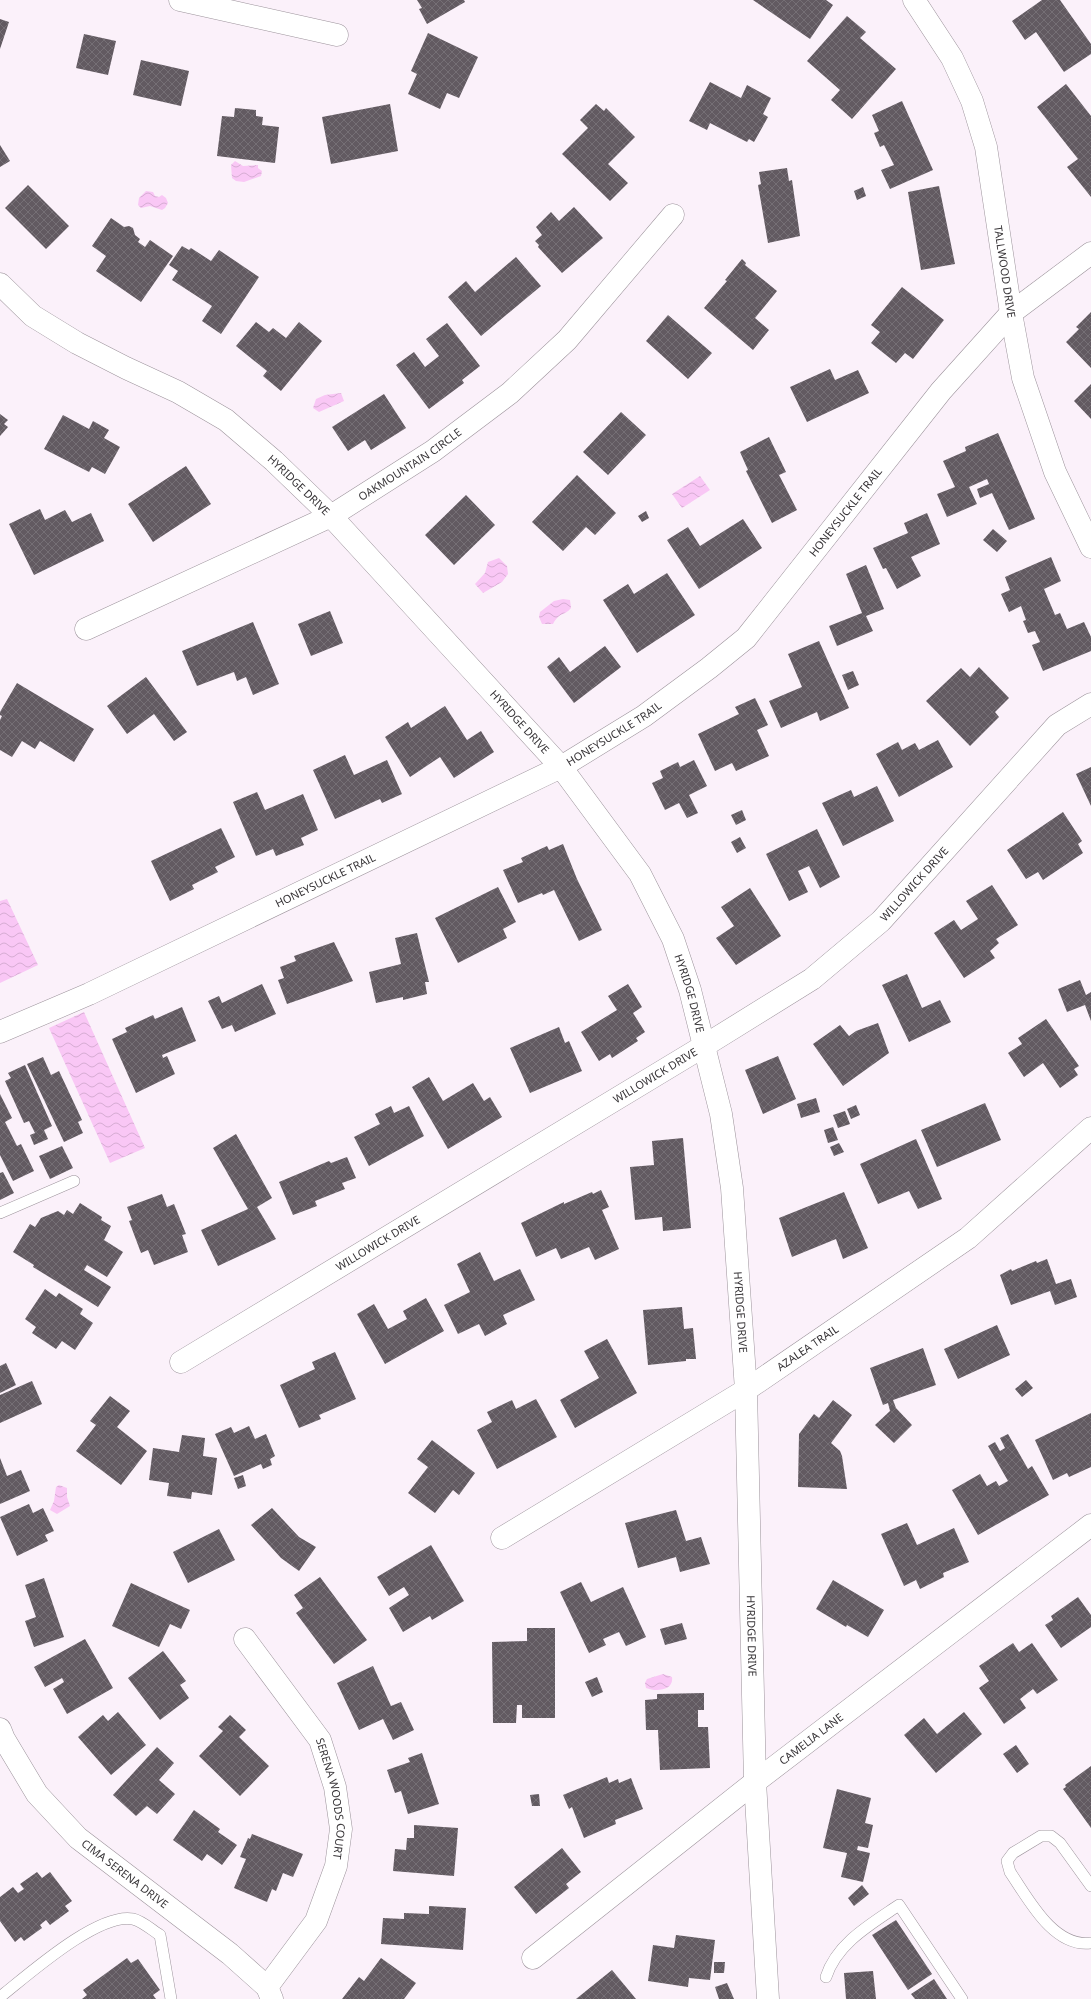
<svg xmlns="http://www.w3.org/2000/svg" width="1091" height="1999" font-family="'Noto Sans',sans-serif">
	<defs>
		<pattern id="water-waves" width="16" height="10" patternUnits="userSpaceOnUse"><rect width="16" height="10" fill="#f9c7f5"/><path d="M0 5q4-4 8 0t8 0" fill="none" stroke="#d6acd3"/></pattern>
		<pattern id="building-cross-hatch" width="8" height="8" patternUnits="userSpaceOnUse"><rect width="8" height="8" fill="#625a61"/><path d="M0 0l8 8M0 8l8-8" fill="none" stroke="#756f75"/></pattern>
	</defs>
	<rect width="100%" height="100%" fill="#fbf1fa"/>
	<path fill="url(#water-waves)" d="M235 161 243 166 258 165V168L262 171 261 176 244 182 236 181 232 178 231 165Z
		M146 191 153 192 155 196 159 197 162 195 166 198 168 203 165 208 162 210 150 206 141 208 138 205 139 198Z
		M341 393 344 401 319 412 313 408 316 399 325 395Z
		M700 476 710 490 682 508 672 494Z
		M499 558 507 566 508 574 502 582 483 593 475 584 485 573 488 562Z
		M563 599 570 600 571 608C565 616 560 611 553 624H542L539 617 540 612 554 601Z
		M7 899 38 965 0 983V901Z
		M84 1012 145 1148 110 1163 49 1028Z
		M59 1485 67 1488V1497L70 1506 57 1514 50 1510 54 1501 56 1487Z
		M663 1674 672 1677C674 1691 656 1692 646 1688L645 1683 647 1679Z"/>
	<path fill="url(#building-cross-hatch)" d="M417 0H464L465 2 427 24 419 9 422 8Z
		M753 0H826L833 5 810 39Z
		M1042 0H1060L1091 44V54L1064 72 1036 32 1025 40 1012 21Z
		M847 16 866 32 860 38 896 69 852 119 831 100 840 90 807 61Z
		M0 19 9 22 0 49Z
		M428 33 478 57 459 98 447 93 440 109 408 94 417 74 411 71Z
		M84 34 116 41 108 75 76 68Z
		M141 60 189 71 181 106 133 95Z
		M710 82 741 98 747 85 771 98 763 114 768 117 754 142 749 139 747 142 710 123 707 130 689 121Z
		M1066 84 1091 116V197L1067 167 1078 159 1037 107Z
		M902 101 933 170 890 189 881 170 894 165 884 145 880 147 874 133 879 131 872 115Z
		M390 104 398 151 331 164 322 117Z
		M596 104 604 111 606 108 635 137 608 164 628 183 610 201 562 154 588 128 580 120Z
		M235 108 256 110V116L263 117 262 125 279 127 275 163 217 156 222 116 234 117Z
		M0 145 10 161 0 167Z
		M787 168 789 181 792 180 800 236 768 243 758 185 761 184 759 172Z
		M28 185 69 226 46 249 5 208Z
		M939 186 955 264 921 270 908 192Z
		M863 187 866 196 857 200 854 191Z
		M574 207 603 238 562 273 538 247 539 245 535 241 542 235 536 227 551 212 559 221Z
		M111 218 124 227 129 226 133 228 135 235 140 239 138 242 145 247 150 240 173 256 141 302 96 271 106 256 92 246Z
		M182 246 189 250 191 248 211 261 219 250 259 277 221 334 202 321 212 306 172 280 178 271 169 265Z
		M516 257 541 286 481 336 448 297 466 281 475 292Z
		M742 259 746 263 745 265 777 291 755 318 769 330 753 350 704 308 727 281 725 280Z
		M902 287 944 320 913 359 905 353 896 363 871 343 880 332 871 325Z
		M1091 312V368L1066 342 1079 329 1076 327Z
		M668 315 712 353 688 379 646 341Z
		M256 322 269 332 273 328 286 338 299 322 322 341 281 391 263 376 267 371 236 346Z
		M447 323 480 366 462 380 464 383 429 409 396 365 414 352 425 367 439 356 426 339Z
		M830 369 835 380 858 370 869 393 807 422 790 387Z
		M1091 384V419L1074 401Z
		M384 394 406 428 371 450 365 440 348 451 332 427Z
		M621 412 646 435 608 475 583 452Z
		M0 414 8 420 4 424 8 427 0 436Z
		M63 415 89 429 93 421 109 430 104 438 120 447 105 474 92 467 89 472 44 449Z
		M998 433 1035 519 1009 530 992 493 980 498 977 489 989 484 987 479 969 487 977 504 947 517 937 494 955 487 943 461 966 451 965 447Z
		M769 437 786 472 779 475 797 510 772 523 746 471 748 470 740 452Z
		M186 466 211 504 153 542 128 504Z
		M577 475 616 513 595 535 586 527 563 551 532 522Z
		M466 495 495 525 454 565 425 535Z
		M40 509 45 520 65 510 72 522 91 513 104 541 34 575 9 524Z
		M646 511 649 518 642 522 638 516Z
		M927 513 940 544 911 557 921 576 897 589 886 568 883 569 873 548 908 533 904 523Z
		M743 519 762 548 699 589 667 540 688 527 700 546Z
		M993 529 1007 541 997 552 983 540Z
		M1051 557 1061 581 1044 589 1055 615 1060 613 1067 629 1084 622 1091 637V651L1043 671 1032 645 1040 642 1035 631 1028 633 1023 621 1026 620 1021 606 1009 612 1001 594 1010 590 1005 577Z
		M866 565 884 609 866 616 873 631 837 646 829 626 862 613 846 574Z
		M667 573 695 615 637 653 603 600 628 584 634 594Z
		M330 611 343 643 311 656 298 624Z
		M253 622 279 684 253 695 246 677 237 681 234 672 197 686 182 651Z
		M819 641 849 708 820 721 817 712 781 728 769 701 802 687 788 654Z
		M605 646 621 667 574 703 547 667 559 657 570 672Z
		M979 667 1009 698 995 712 999 717 970 746 926 701 961 668 970 677Z
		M853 671 859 685 848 690 842 675Z
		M146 677 187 732 174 741 154 714 127 734 107 706Z
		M17 683 94 729 74 762 40 741 35 749 22 741 12 757 0 750V720L2 716 0 715V712Z
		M755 698 768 725 757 730 769 756 736 771 732 763 715 771 698 734 739 714 735 707Z
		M445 706 467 740 481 731 494 752 454 778 440 757 410 777 385 737 408 722 411 728Z
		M938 740 953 767 899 797 876 754 898 742 902 750 915 743 919 750Z
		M345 755 354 775 387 760 402 794 382 803 380 799 335 819 313 770Z
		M694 760 707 786 689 795 698 813 687 818 679 803 665 810 652 783 663 778 660 771 678 762 680 767Z
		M1091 767V806L1076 774Z
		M877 786 894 821 843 846 822 803 851 790 854 797Z
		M257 792 265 810 303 794 318 830 301 838 304 845 276 856 273 849 256 856 233 802Z
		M742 810 746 820 736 825 731 815Z
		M1063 812 1082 841 1078 844 1083 853 1043 880 1038 872 1026 879 1007 850Z
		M221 828 235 857 215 867 218 872 192 885 194 889 170 901 151 861Z
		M817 829 840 877 820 888 809 866 798 871 808 892 789 901 766 854Z
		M740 837 746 848 737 853 731 842Z
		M563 844 577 879 602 930 579 941 554 890 543 895 542 893 518 903 503 870 523 862 521 858 547 846 549 850Z
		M992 885 1018 925 996 939 999 943 990 951 995 958 964 978 934 933 954 920 961 930 978 919 966 901Z
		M498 887 516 922 503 929 507 938 458 963 435 918Z
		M750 888 781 936 736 965 716 938 734 926 721 907Z
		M417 933 429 982H425L427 994 403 1000V997L376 1003 369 972 401 964 395 938Z
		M334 942 353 981 287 1004 278 980 284 978 280 967 296 961 294 956Z
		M907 974 922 1008 940 1000 951 1022 909 1042 882 985Z
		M1080 980 1086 995 1091 992V1021L1085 1005 1067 1012 1058 989Z
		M262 984 276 1014 235 1032 232 1025 222 1029 208 1001 219 996 222 1003Z
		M628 984 642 1007 633 1013 645 1032 636 1038 638 1041 612 1058 610 1054 599 1061 581 1032 617 1010 608 996Z
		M182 1007 196 1041 162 1055 163 1058 167 1056 175 1074 136 1093 112 1039 127 1032 125 1028 153 1015 155 1019Z
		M1046 1019 1079 1066 1074 1069 1078 1075 1060 1088 1043 1063 1024 1077 1008 1053 1022 1044 1018 1038Z
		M878 1023 889 1053 843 1086 813 1044 840 1025 849 1036 856 1031Z
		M559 1027 565 1043 569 1041 582 1071 530 1093 510 1048Z
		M778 1056 796 1099 763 1114 745 1070Z
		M43 1057 51 1075 59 1071 82 1120 78 1122 83 1133 64 1142 27 1064Z
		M25 1065 52 1126 44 1130 48 1139 34 1145 30 1135 35 1133 29 1121 24 1123 5 1081 11 1078 8 1073Z
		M429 1077 443 1101 473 1083 484 1101 490 1097 502 1117 448 1149 412 1087Z
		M0 1094 12 1118 5 1122 17 1146 21 1144 34 1171 13 1181 0 1155Z
		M816 1098 820 1112 801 1118 797 1104Z
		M985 1103 1001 1140 937 1167 921 1130Z
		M856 1105 860 1115 851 1119 847 1109Z
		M391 1106 394 1113 409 1106 424 1136 369 1166 354 1137 380 1124 375 1114Z
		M845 1111 850 1124 838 1128 833 1115Z
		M833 1127 838 1140 828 1143 824 1130Z
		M236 1134 272 1198 257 1207 276 1239 218 1266 201 1230 248 1209 213 1148Z
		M683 1138 691 1228 663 1231 662 1217 635 1220 630 1167 654 1165 652 1141Z
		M916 1139 942 1199 918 1209 909 1191 878 1204 860 1164Z
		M839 1143 844 1152 834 1156 830 1147Z
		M62 1146 73 1168 50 1179 39 1156Z
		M347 1157 356 1178 342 1183 345 1189 315 1201 317 1206 293 1215 279 1182 329 1161 331 1163Z
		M3 1172 14 1193 0 1200V1173Z
		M601 1190 609 1207 602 1210 619 1249 595 1260 589 1247 561 1259 556 1248 536 1257 521 1223 564 1202V1204L592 1192 593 1194Z
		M844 1192 868 1248 843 1259 836 1239 792 1257 779 1218Z
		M162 1194 167 1207 174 1204 186 1234 182 1235 188 1252 154 1265 148 1250 141 1253 129 1221 132 1220 127 1207Z
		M80 1203 102 1217 101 1220 111 1226 104 1240 123 1252 107 1277 87 1265 84 1270 111 1287 98 1307 33 1267 34 1265 13 1252 30 1224 35 1227 41 1218 58 1211 64 1215 67 1210 73 1214Z
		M480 1252 494 1281 520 1269 535 1300 503 1315 507 1324 485 1336 479 1324 458 1334 444 1305 470 1292 457 1264Z
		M1047 1259 1056 1284 1071 1279 1077 1297 1055 1305 1050 1291 1011 1305 1000 1275 1011 1269 1012 1271 1036 1261 1037 1263Z
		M45 1289 56 1297 59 1293 83 1309 80 1314 93 1323 75 1350 62 1341 56 1349 32 1333 36 1327 25 1319Z
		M426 1298 444 1331 385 1364 357 1314 374 1304 388 1329 407 1319 403 1311Z
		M682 1307 684 1329 693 1328 696 1359H686V1361L648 1365 643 1310Z
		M997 1325 1010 1355 958 1379 944 1349Z
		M607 1339 637 1393 575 1428 560 1400 599 1378 584 1351Z
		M923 1348 936 1385 893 1400 896 1408 912 1425 894 1443 875 1425 890 1411 888 1403 883 1405 870 1368Z
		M335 1352 356 1399 319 1415 321 1419 299 1428 280 1385 315 1369 312 1362Z
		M6 1363 16 1385 0 1393V1366Z
		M1026 1380 1033 1388 1022 1397 1015 1389Z
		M32 1381 42 1404 0 1423V1395Z
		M110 1396 130 1411 117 1427 147 1451 121 1485 76 1451 96 1425 90 1421Z
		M536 1399 557 1437 497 1469 477 1430 492 1422 487 1412 512 1400 516 1409Z
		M833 1400 852 1415 831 1443 840 1451 842 1456 847 1489 798 1487 799 1434 814 1414 819 1418Z
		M1091 1413V1467L1069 1477 1067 1473 1053 1480 1035 1440Z
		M249 1426 255 1439 266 1434 275 1456 270 1459 272 1465 263 1469 261 1464 234 1476 215 1434 231 1427 234 1433Z
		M1008 1434 1028 1469 1032 1466 1049 1495 978 1535 952 1490 980 1474 987 1486 996 1481 999 1486 1008 1481 988 1446 995 1442 1000 1451 1005 1448 1000 1438Z
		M182 1435 205 1438 203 1456 217 1458 212 1495 192 1492 191 1499 167 1496 169 1483 149 1480 153 1448 179 1452Z
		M432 1440 475 1473 459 1495 453 1490 435 1513 408 1493 428 1467 417 1459Z
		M0 1458 7 1476 21 1470 30 1491 0 1504Z
		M243 1475 246 1486 238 1489 234 1478Z
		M29 1504 33 1513 43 1508 54 1531 45 1535 48 1541 17 1556 0 1517Z
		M272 1508 299 1537 316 1547 299 1571 281 1558 251 1525Z
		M676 1510 686 1541 701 1537 710 1564 680 1572 676 1557 638 1568 625 1523Z
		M907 1523 917 1545 954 1528 969 1562 943 1573 944 1577 920 1589 916 1580 904 1586 881 1534Z
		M219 1529 235 1560 188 1583 173 1552Z
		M431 1545 464 1601 432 1620 430 1616 403 1632 389 1608 409 1595 404 1587 389 1596 377 1577Z
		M320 1577 367 1640 334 1664 296 1613 303 1608 294 1595Z
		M44 1578 64 1637 34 1647 25 1621 36 1617 25 1585Z
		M833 1580 884 1610 868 1637 847 1625 846 1627 816 1609Z
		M581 1582 591 1602 623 1587 646 1637 626 1646 619 1632 603 1639 606 1645 589 1653 560 1592Z
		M131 1583 190 1610 181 1629 170 1624 159 1647 112 1626Z
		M1078 1597 1091 1615V1627L1061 1648 1045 1625 1053 1620 1051 1616Z
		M682 1623 687 1639 665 1645 660 1629Z
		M527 1628H555V1718H522V1705H517L516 1723H493L492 1642 527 1641Z
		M85 1639 113 1688 67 1714 53 1689 64 1682 62 1678 45 1687 34 1667Z
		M1013 1643 1019 1652 1032 1643 1058 1680 1037 1694 1033 1689 1020 1699 1026 1708 1004 1724 979 1688 989 1681 979 1666Z
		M163 1651 186 1681 180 1685 189 1698 160 1720 128 1678Z
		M373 1666 391 1706 401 1702 414 1730 393 1740 383 1719 359 1730 337 1683Z
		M597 1677 603 1692 592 1697 585 1682Z
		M704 1693V1710H698V1727H708L710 1768 660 1770 658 1730H646L645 1700 657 1699V1694Z
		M118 1712 146 1745 111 1775 78 1737 103 1715 108 1721Z
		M964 1712 982 1734 936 1773 904 1735 924 1718 937 1734Z
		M230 1715 246 1730 239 1737 269 1766 240 1796 199 1756 223 1731 218 1727Z
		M1016 1745 1029 1764 1017 1773 1003 1754Z
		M157 1747 174 1763 159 1780 175 1794 157 1814 147 1806 136 1816 113 1795Z
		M422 1753 439 1804 408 1814 401 1791 395 1793 387 1770 410 1762 408 1758Z
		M1091 1766V1828L1063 1789 1066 1787 1065 1785Z
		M607 1777 609 1783 618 1779 619 1783 631 1778 643 1809 615 1820 616 1824 584 1838 572 1807 569 1809 563 1795Z
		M837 1789 871 1798 865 1823 873 1825 868 1848 858 1846 857 1850 870 1853 863 1882 841 1877 847 1853 823 1848Z
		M539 1794 540 1806H532L530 1795Z
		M194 1810 220 1829 218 1832 237 1845 222 1865 207 1854 202 1861 173 1840Z
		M414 1825 458 1828 454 1876 393 1871 395 1849 406 1850 407 1838H414Z
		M252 1834 303 1854 293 1877 283 1873 276 1891 272 1889 267 1902 234 1888 246 1859 240 1857 248 1838 250 1839Z
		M562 1848 581 1872 566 1884 569 1888 536 1914 514 1887Z
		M37 1872 42 1878 50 1872 72 1901 65 1906 69 1911 50 1925 46 1920 40 1925 42 1928 24 1941 21 1937 15 1942 0 1921V1897L13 1887 18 1893 24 1889 20 1884Z
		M862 1885 869 1894 854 1906 848 1898Z
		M429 1906 466 1908 463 1950 381 1944 383 1918 404 1919V1913L429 1914Z
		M896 1920 932 1974 908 1990 872 1935Z
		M676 1935 715 1940 710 1980 689 1978 688 1987 648 1981 653 1945 674 1948Z
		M127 1958 131 1963 138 1959 160 1990 153 1995 156 1999H82L87 1995 83 1990Z
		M381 1958 416 1983 404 1999H342L359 1977 364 1981Z
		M714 1962H725L724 1973H714Z
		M612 1970 636 1999H576Z
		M873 1971 876 1999H846L844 1973Z
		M934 1979 947 1999H915L911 1994Z
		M727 1983 734 1999H719L715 1987Z"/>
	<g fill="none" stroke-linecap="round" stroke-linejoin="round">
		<g stroke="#9c939b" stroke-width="12">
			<path id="service" d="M0 1213 74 1181
				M1091 1886 1060 1843 1051 1836H1041L1013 1853 1007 1861 1010 1872C1028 1898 1053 1948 1091 1943
				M826 1977C837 1943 871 1924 899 1905L962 1999
				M0 1997C28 1975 98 1912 133 1919 142 1921 152 1930 160 1935L171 1999"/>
		</g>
		<g stroke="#9c939b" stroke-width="23">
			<g id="minor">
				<path d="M180 0 337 35"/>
				<path id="s1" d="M914 0 952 58 972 101 986 147 1011 313 1023 378 1055 472 1091 547"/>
				<path id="s2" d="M0 284 33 316 77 343 126 368 178 392 226 420 274 461 331 516 561 767 640 874 673 939 690 990 721 1114 732 1188 746 1390 755 1782 768 1999"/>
				<path id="s3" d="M86 629 331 516 433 451 510 393 567 340 673 215"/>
				<path id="s4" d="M0 1032 89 994 561 767 644 716 709 668 746 638 941 391 1011 313 1091 253"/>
				<path id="s5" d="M181 1362 704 1046 812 979 881 921 1057 725 1091 704"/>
				<path id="s6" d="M502 1538 746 1390 968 1238 1091 1128"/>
				<path id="s7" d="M245 1639 320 1740 335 1787 341 1829 336 1866 316 1921 267 1987"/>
				<path id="s8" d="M0 1729 4 1739 37 1794 78 1838 230 1954 267 1987 272 1999"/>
				<path id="s9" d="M533 1958 755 1782 1091 1525"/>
			</g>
		</g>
		<use href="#service" stroke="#fff" stroke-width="11"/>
		<use href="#minor" stroke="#fff" stroke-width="22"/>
	</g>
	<g text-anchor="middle" stroke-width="4" stroke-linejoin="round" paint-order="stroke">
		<g font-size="11" fill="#373437" stroke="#fbf1fa">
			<text dy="4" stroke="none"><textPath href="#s1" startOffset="291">TALLWOOD DRIVE</textPath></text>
			<text dy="4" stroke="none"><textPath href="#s3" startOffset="364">OAKMOUNTAIN CIRCLE</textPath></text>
			<text dy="4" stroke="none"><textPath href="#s2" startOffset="363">HYRIDGE DRIVE</textPath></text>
			<text dy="4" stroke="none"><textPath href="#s4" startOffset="1007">HONEYSUCKLE TRAIL</textPath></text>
			<text dy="4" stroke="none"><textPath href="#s2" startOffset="687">HYRIDGE DRIVE</textPath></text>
			<text dy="4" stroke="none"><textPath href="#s4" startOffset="683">HONEYSUCKLE TRAIL</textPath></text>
			<text dy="4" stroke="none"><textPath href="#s4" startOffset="359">HONEYSUCKLE TRAIL</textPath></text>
			<text dy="4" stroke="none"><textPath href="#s5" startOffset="878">WILLOWICK DRIVE</textPath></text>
			<text dy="4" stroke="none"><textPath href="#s2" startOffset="1011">HYRIDGE DRIVE</textPath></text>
			<text dy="4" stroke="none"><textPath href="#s5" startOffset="554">WILLOWICK DRIVE</textPath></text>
			<text dy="4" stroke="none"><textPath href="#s5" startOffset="230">WILLOWICK DRIVE</textPath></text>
			<text dy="4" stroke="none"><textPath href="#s2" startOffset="1335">HYRIDGE DRIVE</textPath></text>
			<text dy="4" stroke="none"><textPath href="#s6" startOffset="360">AZALEA TRAIL</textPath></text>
			<text dy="4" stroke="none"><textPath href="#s2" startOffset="1659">HYRIDGE DRIVE</textPath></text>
			<text dy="4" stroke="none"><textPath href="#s9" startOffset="354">CAMELIA LANE</textPath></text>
			<text dy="4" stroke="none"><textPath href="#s7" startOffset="186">SERENA WOODS COURT</textPath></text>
			<text dy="4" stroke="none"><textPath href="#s8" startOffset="194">CIMA SERENA DRIVE</textPath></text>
		</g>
	</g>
</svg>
